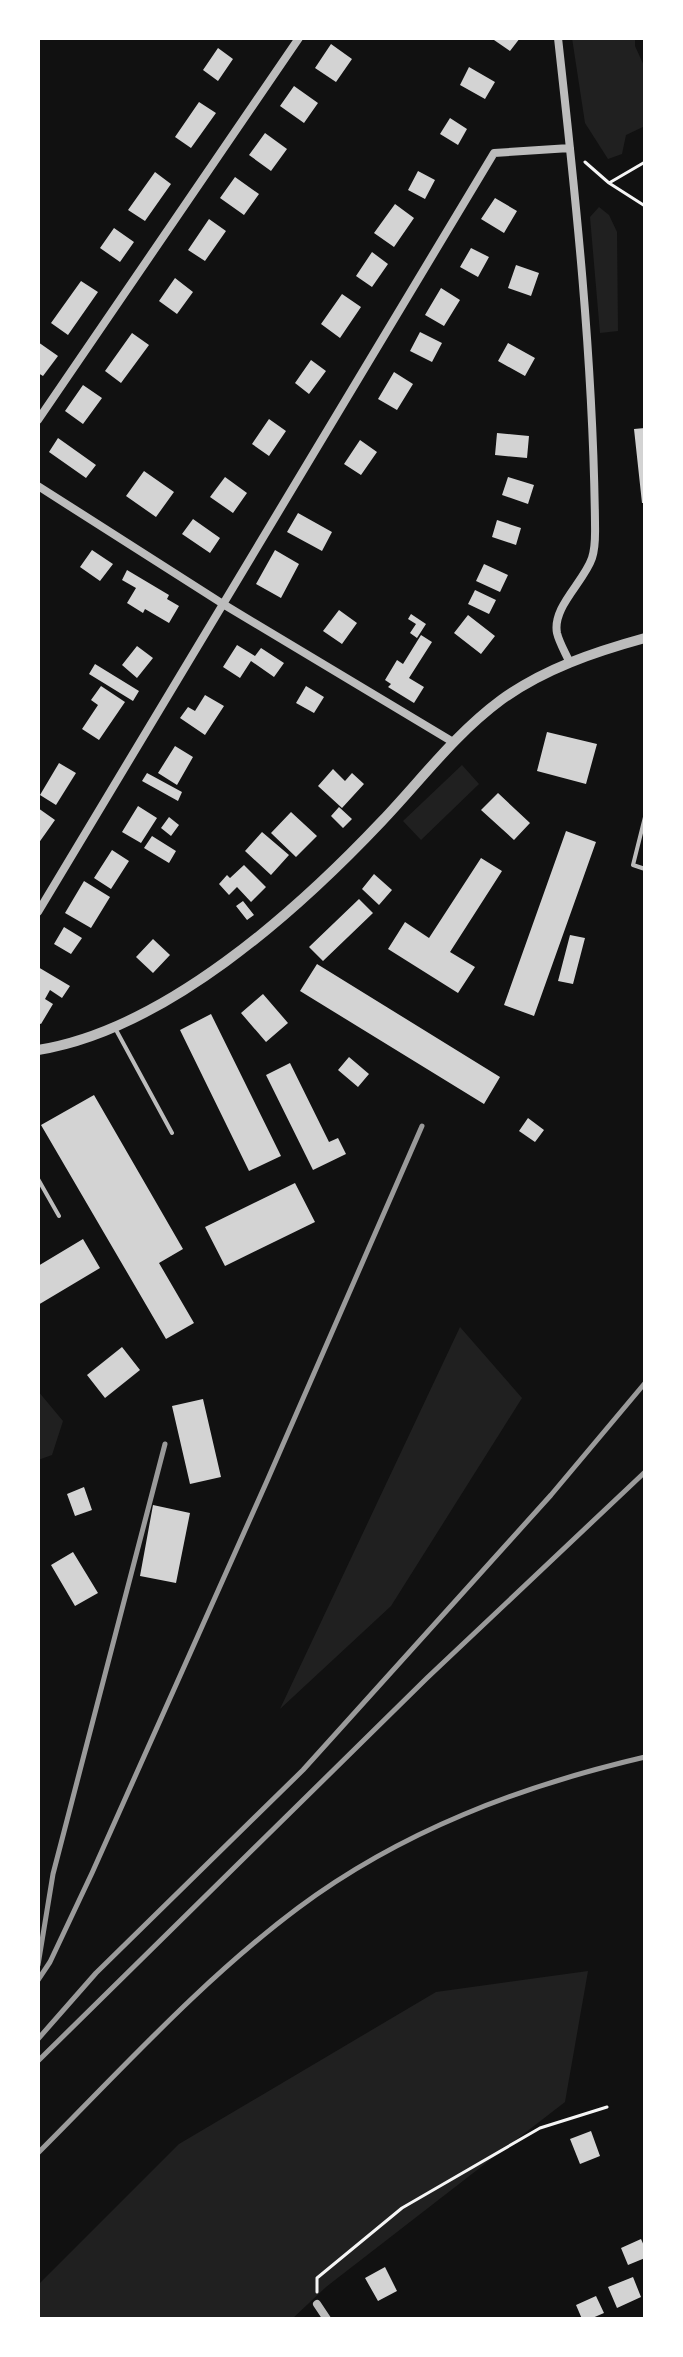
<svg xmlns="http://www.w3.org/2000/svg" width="683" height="2357" font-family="Georgia,serif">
	<rect width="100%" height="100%" fill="#111"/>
	<path fill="#202020" d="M572 38H635V46L645 68V126L626 135 622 154 608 159 585 123Z
		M599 207 609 215 617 232 618 331 600 333 590 217Z
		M462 765 479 784 421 840 403 821Z
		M460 1327 522 1398 391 1606 280 1709Z
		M38 1391 63 1421 52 1455 38 1460Z
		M588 1971 565 2102 326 2287 292 2319H38V2285L179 2144 436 1992Z"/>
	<path fill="#d3d3d3" d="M496 38H520L510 51 494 40Z
		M331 44 352 59 336 82 315 68Z
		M218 48 233 59 218 81 203 70Z
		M469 67 495 82 485 99 460 85Z
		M294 86 318 103 304 123 280 106Z
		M199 102 216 113 191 148 175 137Z
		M450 118 467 129 458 145 440 134Z
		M265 133 287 149 271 171 249 155Z
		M418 171 435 180 425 199 408 190Z
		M155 172 171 184 145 221 128 210Z
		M235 177 259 194 244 215 220 198Z
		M495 198 517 211 504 233 481 219Z
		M395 204 414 218 394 247 374 233Z
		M209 219 226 231 205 261 188 250Z
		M114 228 134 242 120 262 100 248Z
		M471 248 489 257 478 277 460 267Z
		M372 252 388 264 372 287 356 276Z
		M516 265 539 273 531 296 508 288Z
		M175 278 193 292 177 314 159 301Z
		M81 281 98 292 68 335 51 323Z
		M441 288 460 300 444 326 425 315Z
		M342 294 361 307 340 338 321 324Z
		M420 332 442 343 432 362 410 351Z
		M132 333 149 345 121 383 105 371Z
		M38 342 58 356 43 376 38 373Z
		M508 343 535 358 525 376 498 361Z
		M311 360 326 371 309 394 295 383Z
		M394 372 413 384 397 410 378 399Z
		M83 385 102 398 83 424 65 411Z
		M269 419 286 431 269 456 252 444Z
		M645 428V503H642L634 429Z
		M497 433 529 436 527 458 495 455Z
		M58 438 96 465 86 478 49 452Z
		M360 440 377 452 361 475 344 464Z
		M144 471 174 492 156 517 126 496Z
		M225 477 247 493 233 513 210 497Z
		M508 477 534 485 528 504 502 495Z
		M298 513 332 532 322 551 287 532Z
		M193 519 220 538 210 553 182 534Z
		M497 520 521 528 516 545 492 537Z
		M92 550 113 564 100 581 80 567Z
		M275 550 299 564 281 598 256 584Z
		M484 564 508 575 500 592 476 581Z
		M127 570 169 595 167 599 179 606 169 623 145 609 143 613 127 603 136 588 122 580Z
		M475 590 496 600 489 614 468 604Z
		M339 610 357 623 342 644 323 631Z
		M411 614 426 624 417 638 410 633 416 624 408 619Z
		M468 615 495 636 481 654 454 633Z
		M421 635 432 642 409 678 424 687 414 703 388 687 391 684 385 680 397 660 403 664Z
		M237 645 255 656 261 648 284 663 274 677 251 661 240 678 223 667Z
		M137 646 153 658 137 678 122 665Z
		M95 664 139 691 133 701 89 674Z
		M101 686 125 702 99 740 82 729 98 705 91 700Z
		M306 686 324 697 314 713 296 703Z
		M205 695 224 706 205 735 180 718 188 707 195 711Z
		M547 732 597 744 586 784 537 771Z
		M175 746 193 757 177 785 158 773Z
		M59 763 76 773 56 805 40 795Z
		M333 769 345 781 352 773 364 784 342 808 318 786Z
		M147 773 182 792 178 801 142 781Z
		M498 793 530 823 514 840 481 810Z
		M138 806 157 818 141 843 122 832Z
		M339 807 352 819 343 828 331 816Z
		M38 808 55 820 38 844Z
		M291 812 317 836 296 857 271 833Z
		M169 817 179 825 171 836 161 828Z
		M566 831 596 842 534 1016 504 1005Z
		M262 832 289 855 271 875 245 851Z
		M152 836 176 851 169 863 144 848Z
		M112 850 129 861 111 889 94 878Z
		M481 858 502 871 450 952 475 967 458 993 388 949 405 922 429 938Z
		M244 865 266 887 251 902 237 887 229 895 219 884 227 875 230 878Z
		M374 874 392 890 379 905 362 889Z
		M84 881 110 897 91 928 65 913Z
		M359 899 373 913 323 961 309 947Z
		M243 901 254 915 247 920 236 906Z
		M64 927 82 938 71 954 54 944Z
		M570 935 585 938 573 984 558 981Z
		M153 939 170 955 153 973 136 957Z
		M317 964 500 1077 484 1104 300 991Z
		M38 967 70 986 62 998 50 990 45 999 53 1004 41 1024 38 1023Z
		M263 994 288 1023 266 1042 241 1013Z
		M211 1014 281 1156 249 1171 180 1030Z
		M349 1057 369 1074 358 1087 338 1070Z
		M290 1063 329 1142 338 1138 346 1154 313 1170 266 1075Z
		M94 1095 183 1249 159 1263 194 1323 166 1339 41 1125Z
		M528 1118 544 1130 535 1142 519 1131Z
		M295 1183 315 1222 225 1266 205 1227Z
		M83 1239 100 1268 38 1305V1266Z
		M122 1347 140 1370 105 1398 87 1375Z
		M203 1399 221 1477 190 1484 172 1406Z
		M84 1487 92 1510 75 1516 67 1494Z
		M153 1505 190 1513 176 1583 140 1576Z
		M73 1552 98 1593 75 1606 51 1565Z
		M591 2131 600 2156 580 2164 570 2139Z
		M641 2239 645 2248V2258L628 2265 621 2248Z
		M385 2267 397 2291 378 2301 365 2278Z
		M633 2277 641 2297 617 2308 608 2287Z
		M596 2296 604 2313 590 2319H582L576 2305Z"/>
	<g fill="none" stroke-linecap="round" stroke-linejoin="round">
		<path stroke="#f5f5f5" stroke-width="3" d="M585 162 609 183 645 206
			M609 183 645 162
			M317 2292V2278L402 2208 540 2128 607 2107"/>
		<path stroke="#bcbcbc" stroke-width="4" d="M645 817 633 865 645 869
			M115 1028 172 1133
			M38 1179 59 1216"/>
		<path stroke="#bcbcbc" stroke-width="8" d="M558 38C576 199 593 360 595 522 595 534 596 546 592 558 584 582 552 607 557 633 559 642 565 652 569 661
			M38 420 299 38
			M38 486 223 604 453 742
			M38 912 494 153 570 148
			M317 2304 327 2319"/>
		<path stroke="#bcbcbc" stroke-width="10" d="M38 1050C164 1030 296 912 382 821 421 780 455 734 501 700 544 669 594 652 645 638"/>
		<path stroke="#9a9a9a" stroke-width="5" d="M38 1965 53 1874 165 1444
			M38 1980 50 1962 92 1873 267 1481 422 1126
			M38 2039 96 1973 303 1770 551 1495 645 1383
			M38 2061 427 1678 645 1472
			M38 2153C122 2069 203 1979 298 1908 401 1831 521 1786 645 1757"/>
	</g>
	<rect width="683" height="2357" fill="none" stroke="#ffffff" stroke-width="80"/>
</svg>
